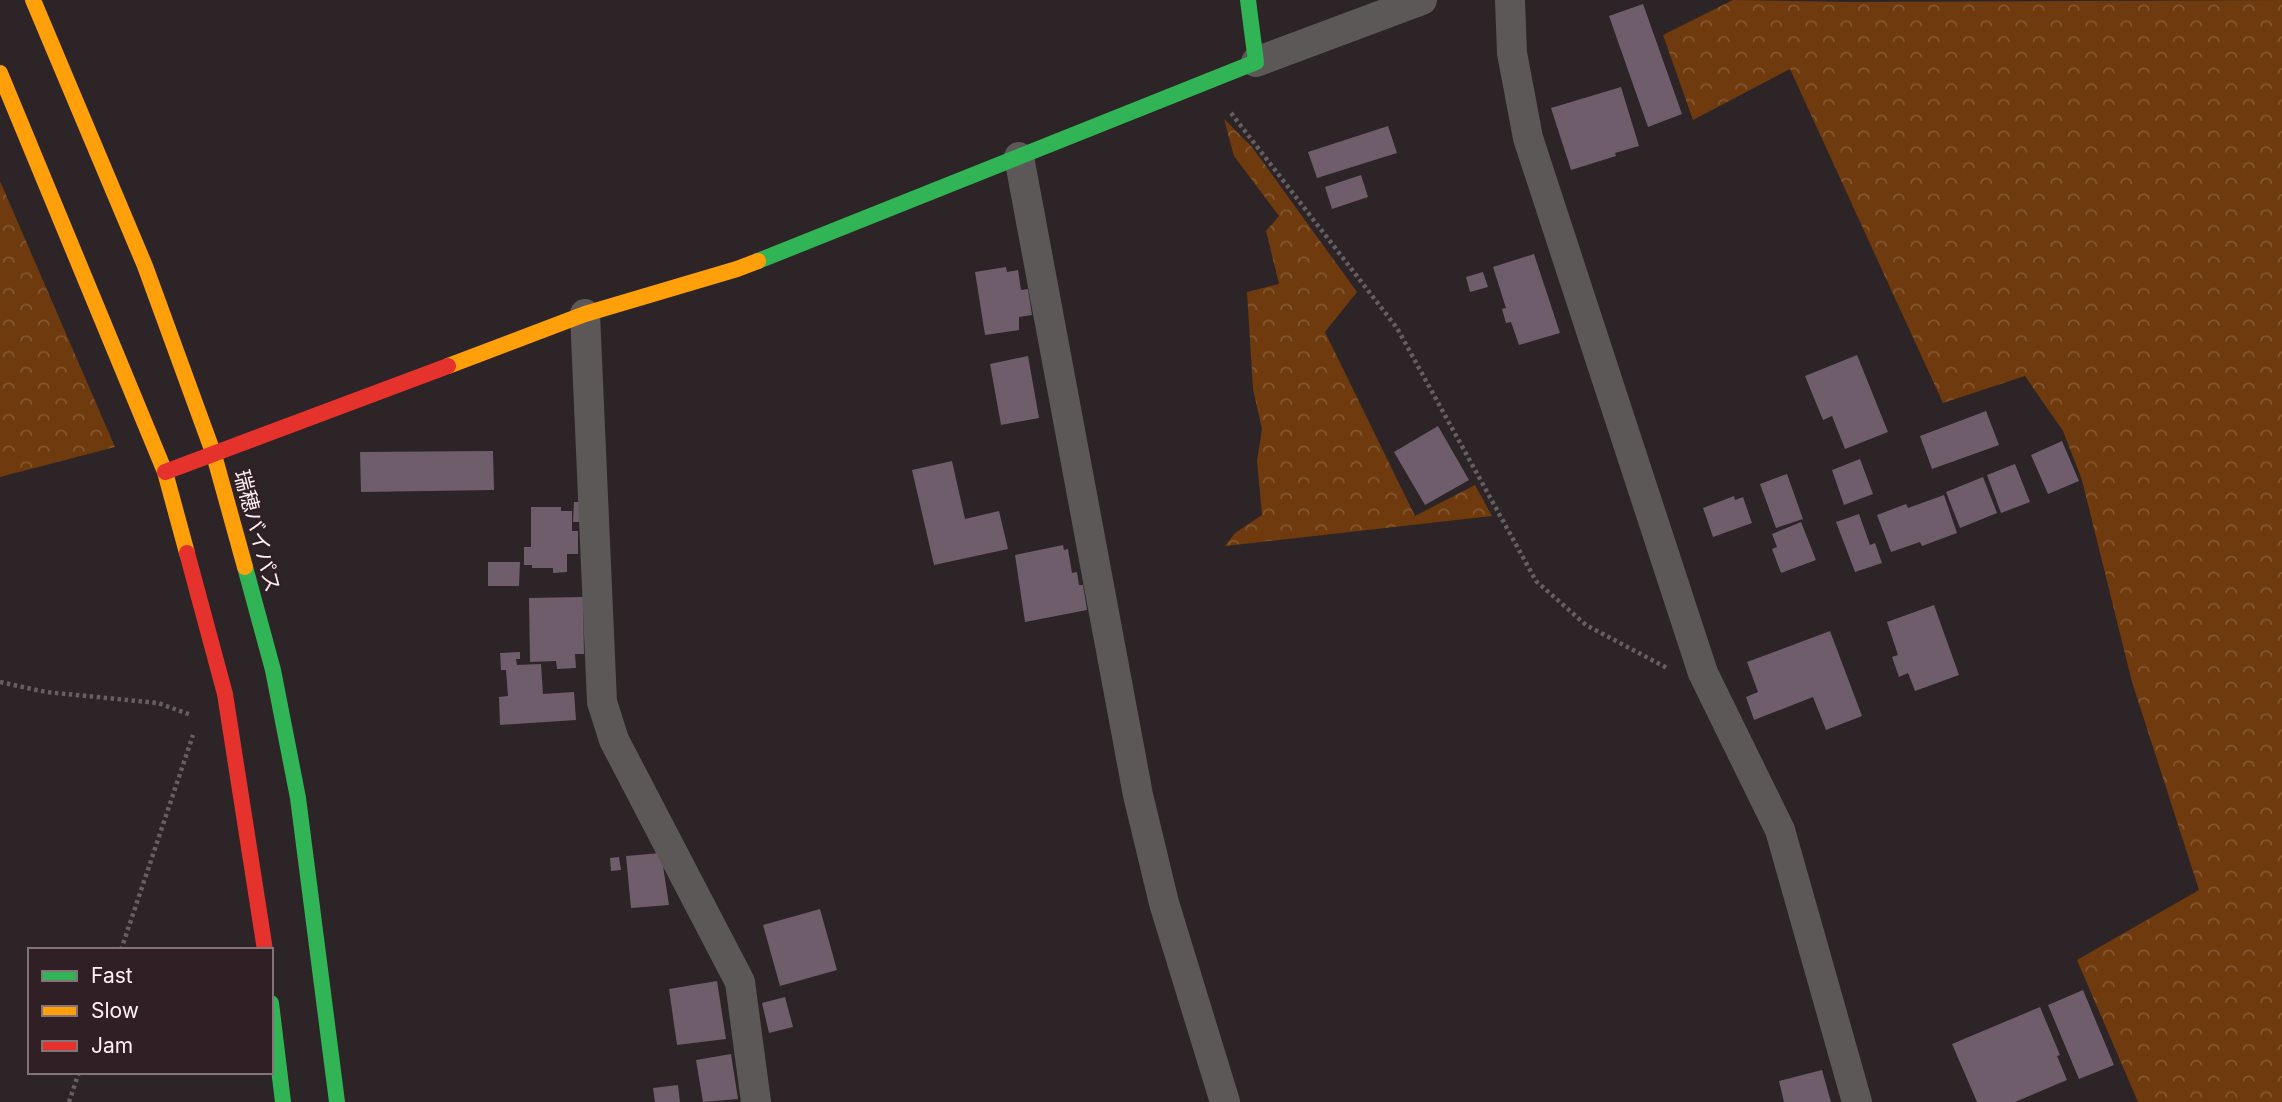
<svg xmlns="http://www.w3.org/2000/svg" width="2282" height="1102" font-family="Inter,'Noto Sans JP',sans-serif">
	<defs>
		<pattern id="forest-crowns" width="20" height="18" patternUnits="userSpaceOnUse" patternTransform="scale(1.75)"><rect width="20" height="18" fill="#6f3a0d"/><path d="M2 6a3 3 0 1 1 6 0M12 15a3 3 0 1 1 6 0" fill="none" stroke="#845731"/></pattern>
	</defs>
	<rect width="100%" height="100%" fill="#2c2426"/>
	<path fill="url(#forest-crowns)" d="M1733 0 1852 2 2282 0V1102H2138L2077 960 2199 890 2132 682 2082 480 2063 431 2025 376 1943 403 1790 69 1693 120 1663 35Z
		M1224 119 1252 147 1357 292 1325 332 1415 516 1475 485 1492 516 1225 546 1235 533 1262 515 1257 461 1262 429 1253 389 1247 292 1279 284 1266 231 1279 216 1234 156Z
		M0 181 115 447 0 477Z"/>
	<path fill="#6f5d6b" d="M1643 4 1682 114 1648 127 1609 16Z
		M1621 87 1639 146 1615 153 1616 156 1571 170 1551 108Z
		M1388 126 1397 153 1317 178 1308 152Z
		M1361 175 1368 197 1332 209 1325 187Z
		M1534 254 1560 333 1519 345 1511 322 1506 323 1502 309 1506 308 1493 267Z
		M1006 267 1007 272 1018 270 1021 290 1028 289 1032 315 1019 317V330L985 335 975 272Z
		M1483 272 1488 287 1470 292 1466 277Z
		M1857 355 1888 432 1845 449 1832 416 1823 420 1805 376Z
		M1028 356 1039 418 1001 425 990 364Z
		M1986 411 1999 445 1932 469 1920 436Z
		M1438 426 1469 480 1425 505 1394 452Z
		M2062 441 2079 481 2048 494 2031 455Z
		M493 451 494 490 361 492 360 452Z
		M1860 459 1873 494 1844 505 1832 470Z
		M952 461 965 519 999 511 1008 549 934 565 912 470Z
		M2015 464 2030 502 2001 513 1987 475Z
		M1787 474 1803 519 1776 528 1760 484Z
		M1983 477 1997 513 1960 528 1946 492Z
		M1944 495 1957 533 1922 546 1920 542 1891 552 1877 515 1906 504 1908 508Z
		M1734 496 1735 500 1743 497 1752 523 1713 537 1703 508Z
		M574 502H583V522H573Z
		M531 507H561V511H572V531H578V554H567V572L553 573V568H532V565H524V547H531Z
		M1859 514 1870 545 1875 543 1882 563 1855 572 1836 522Z
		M1801 522 1816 560 1781 573 1772 549 1777 547 1772 534Z
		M1063 545 1064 550 1068 549 1072 573 1077 572 1079 585H1083L1087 610 1025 622 1015 555Z
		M488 562H520L519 586H488Z
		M583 597 584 654H575L576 668 557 669 556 661 530 662 529 598Z
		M1934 605 1959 675 1915 691 1908 673 1899 677 1892 657 1898 655 1887 622Z
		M1830 631 1862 716 1826 730 1813 697 1754 720 1746 697 1758 692 1747 662Z
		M520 652V659H516L517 665 541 664 543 694 574 692 576 720 500 725 499 697 508 696 506 670H501L500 653Z
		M661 853 669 905 631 908 626 856Z
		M619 857 621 870 611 871 610 858Z
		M820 909 837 970 780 986 763 925Z
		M717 981 726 1039 677 1045 669 989Z
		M2083 990 2114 1065 2079 1079 2048 1005Z
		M785 997 793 1027 769 1033 762 1003Z
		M2040 1007 2060 1055 2057 1056 2067 1080 2015 1102H1977L1952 1044Z
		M731 1054 738 1099 703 1102 696 1060Z
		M1822 1070 1831 1102H1784L1779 1081Z
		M678 1085 680 1102H655L653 1088Z"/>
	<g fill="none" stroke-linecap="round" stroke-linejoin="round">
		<path stroke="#646061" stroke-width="4.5" stroke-dasharray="3.5 3.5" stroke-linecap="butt" d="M1231 113 1397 328 1536 581 1586 625 1667 668
			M0 682 46 692 158 703 191 715
			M121 950 193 735
			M69 1102 79 1072"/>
		<path stroke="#5c5858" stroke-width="30" d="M1510 0 1512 53 1528 138 1703 673 1780 830 1857 1102
			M1256 62 1422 0
			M1019 157 1138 795 1164 903 1225 1102
			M585 314 602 702 614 740 740 982 756 1102"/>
		<path stroke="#30b455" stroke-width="16" d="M758 261 1256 62 1248 0
			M245 567 273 670 298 798 337 1102
			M271 1003 283 1102"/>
		<path stroke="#ff9f0a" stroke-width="16" d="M33 0 145 266 214 455 245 567
			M0 73 165 472 187 553
			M448 366 585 314 737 269 758 261"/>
		<path stroke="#e5322d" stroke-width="16" d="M165 472 448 366
			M187 553 225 694 265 950"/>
	</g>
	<g text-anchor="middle" stroke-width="5" stroke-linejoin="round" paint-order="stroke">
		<g font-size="21" fill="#fdf1f5" stroke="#302025">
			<text transform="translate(257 531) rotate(75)" y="7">瑞穂バイパス</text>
		</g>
	</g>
	<rect x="28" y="948" width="245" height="126" fill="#302025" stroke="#827478" stroke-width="2"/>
	<rect x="42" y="971" width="35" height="10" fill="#30b455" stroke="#827478" stroke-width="2"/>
	<text x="91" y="983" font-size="21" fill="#fdf1f5">Fast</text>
	<rect x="42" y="1006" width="35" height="10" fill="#ff9f0a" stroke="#827478" stroke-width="2"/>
	<text x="91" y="1018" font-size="21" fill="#fdf1f5">Slow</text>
	<rect x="42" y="1041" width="35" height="10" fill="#e5322d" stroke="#827478" stroke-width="2"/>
	<text x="91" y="1053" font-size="21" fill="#fdf1f5">Jam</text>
</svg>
